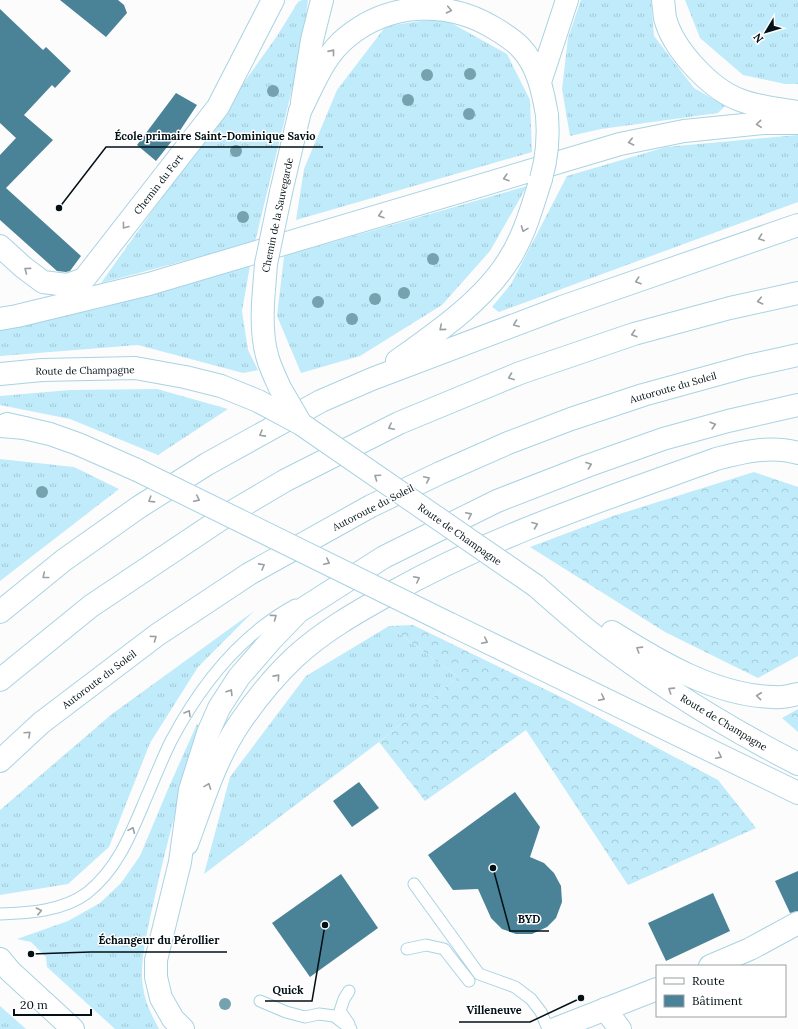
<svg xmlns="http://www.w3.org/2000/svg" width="798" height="1029" font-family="Lora,serif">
	<defs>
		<pattern id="grass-tufts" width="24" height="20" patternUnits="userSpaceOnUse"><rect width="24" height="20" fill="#c0ebfa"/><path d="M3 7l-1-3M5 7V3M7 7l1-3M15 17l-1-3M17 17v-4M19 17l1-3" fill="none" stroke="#a3c8d6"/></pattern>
		<pattern id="forest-crowns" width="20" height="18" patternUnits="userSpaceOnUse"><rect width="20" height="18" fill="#c0ebfa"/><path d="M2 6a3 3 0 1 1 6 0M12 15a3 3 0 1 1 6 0" fill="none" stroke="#a3c8d6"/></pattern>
	</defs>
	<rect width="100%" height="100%" fill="#fcfcfc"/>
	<path fill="url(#grass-tufts)" d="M302 0H308L302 48 255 242 101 283 277 36 298 2Z
		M581 0H651L654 36 694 88 725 106 718 113 601 129 570 136 562 89 568 38Z
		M685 0H798V84H785L743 75 700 38Z
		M442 18 507 54 530 100 532 152 296 220 304 169 337 90 386 26Z
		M798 135V202L499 312 492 307 511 284 567 176 666 147Z
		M527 186 490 251 442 305 360 356 301 373 277 316 284 256Z
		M251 260 242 311 248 350 258 370 243 373 138 345 0 356V325L102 308Z
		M157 389 228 409 158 455 70 419 0 405V396L70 390Z
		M0 459 74 467 119 489 0 581Z
		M254 611 198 667 150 743 109 847 68 884 0 895V810L112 714Z
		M389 626 458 677 379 742 204 874 230 777 306 676Z
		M197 724 201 729C181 786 166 846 153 905 148 927 139 966 143 987 145 1002 152 1016 159 1029H115L47 967 46 957 31 942 17 939 68 921 100 903 121 883 140 856 168 789Z
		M0 1006 26 1029H0Z"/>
	<path fill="url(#forest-crowns)" d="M754 472 798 487V656L758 678 665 632 530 547 613 516Z
		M413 625 565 699 718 780 756 828 628 885 526 730 425 801 379 742 458 677 389 626Z
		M798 709V732L782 718Z"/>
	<path fill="#4a8397" d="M60 0H118L124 5 127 13 106 37Z
		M0 9 43 50 46 47 71 71 55 88 52 85 24 115 53 140 6 188 81 256 70 271 66 272 57 271 0 220V155L16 138 0 123Z
		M176 93 197 105 179 132 156 161 137 145Z
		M359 782 379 808 352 827 333 801Z
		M515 792 540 827 530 857 544 863 554 873 561 886 562 902 556 918 547 927 532 934H516L502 929 491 918 478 889 453 890 428 855Z
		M798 871V911L790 913 775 881Z
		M341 874 378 928 310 977 272 923Z
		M713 893 730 931 666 961 648 923Z"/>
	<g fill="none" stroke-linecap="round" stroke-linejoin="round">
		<g stroke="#a9d3e2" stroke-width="13">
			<path id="service" d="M414 884 479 974 515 987 531 999 541 1012 548 1029
				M0 914C29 913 63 911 87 893 120 867 133 828 149 791 156 775 163 757 171 741 200 686 240 635 295 605
				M407 949 426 945 444 949 469 981
				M349 991 344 999 340 1011 349 1024
				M260 1001 286 1012 305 1017 319 1014 334 1016 351 1029"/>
		</g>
		<g stroke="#a9d3e2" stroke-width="24">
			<path id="minor" d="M0 246 23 267 43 282 67 285 84 279 218 107 273 0
				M605 1009 620 1029"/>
		</g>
		<g stroke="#a9d3e2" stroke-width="24">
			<path id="tertiary" d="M302 102 312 40 322 0"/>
		</g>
		<g stroke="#a9d3e2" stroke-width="24">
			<path id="primary" d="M281 192 300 111
				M264 289C262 311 261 337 268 359 271 369 276 379 280 388
				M0 374 42 370 135 368 185 377 221 386 258 401
				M7 424 50 434 78 444 137 470
				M536 586C553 601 570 616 587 630 653 682 724 726 798 764
				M450 624 798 793
				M612 632C660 662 716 696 774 697 782 698 790 696 798 694
				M187 844C202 804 214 763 237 727 253 703 273 678 294 658 323 631 357 612 391 593 495 535 605 499 716 459 743 452 771 445 798 453
				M0 959 10 971 73 1029
				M710 966 750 949 798 923
				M555 1029 657 989"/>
		</g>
		<g stroke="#a9d3e2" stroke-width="24">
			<path id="trunk" d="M663 0C664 6 664 12 665 18 673 49 710 89 740 100 758 107 778 109 797 112
				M540 82 567 0
				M300 111C313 86 324 55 347 37 390 2 448 0 494 28 504 34 514 40 521 48 538 66 543 92 547 115
				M0 319 17 316 149 284 620 144 684 131 764 123H798
				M397 361C435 334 483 301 508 261 524 237 532 207 541 179
				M0 426 25 428
				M0 612 64 560 139 507 207 464 321 401 372 379 562 307 798 225
				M0 680 91 606 230 513 286 480 399 423 520 373 634 334 730 308 798 293
				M0 761 41 723 157 635 249 574 371 506 440 473 508 443 571 419 643 395 748 366 798 355
				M183 1029 173 1019 161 998 156 977V960L180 862 190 790 208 733 219 708 239 677 272 639 298 612 384 557 497 501 587 466 663 439 728 421 798 405"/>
		</g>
		<use href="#service" stroke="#fff" stroke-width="11"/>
		<use href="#minor" stroke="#fff" stroke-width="22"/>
		<use href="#tertiary" stroke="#fff" stroke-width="22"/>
		<use href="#primary" stroke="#fff" stroke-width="22"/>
		<use href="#trunk" stroke="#fff" stroke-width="22"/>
		<g stroke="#a9d3e2" stroke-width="24" stroke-linecap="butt">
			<path id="primary-bridge" d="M264 289 266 264 281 192
				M280 388 301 424
				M258 401 301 424 536 586
				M137 470 450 624"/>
		</g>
		<g stroke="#a9d3e2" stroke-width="24" stroke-linecap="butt">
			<path id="trunk-bridge" d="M541 179C547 158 549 138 547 115"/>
		</g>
		<use href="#primary-bridge" stroke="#fff" stroke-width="22"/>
		<use href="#trunk-bridge" stroke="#fff" stroke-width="22"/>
	</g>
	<g fill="#74a2ae">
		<circle cx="470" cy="74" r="6"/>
		<circle cx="427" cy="75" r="6"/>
		<circle cx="273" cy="91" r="6"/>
		<circle cx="408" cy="100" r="6"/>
		<circle cx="469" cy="114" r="6"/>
		<circle cx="236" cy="151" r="6"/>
		<circle cx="243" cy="217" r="6"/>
		<circle cx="433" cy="259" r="6"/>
		<circle cx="404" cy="293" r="6"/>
		<circle cx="375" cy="299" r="6"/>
		<circle cx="318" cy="302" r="6"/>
		<circle cx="352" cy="319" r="6"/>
		<circle cx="42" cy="492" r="6"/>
		<circle cx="225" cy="1004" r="6"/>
	</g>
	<defs><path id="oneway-chevron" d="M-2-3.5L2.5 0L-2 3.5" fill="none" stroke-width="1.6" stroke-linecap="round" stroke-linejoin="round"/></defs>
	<g stroke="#9aa0a2">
		<use href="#oneway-chevron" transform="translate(449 10) rotate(12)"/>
		<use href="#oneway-chevron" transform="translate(332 52) rotate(-51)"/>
		<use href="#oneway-chevron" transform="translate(759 124) rotate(175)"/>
		<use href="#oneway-chevron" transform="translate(631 142) rotate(167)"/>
		<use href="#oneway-chevron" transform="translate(506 178) rotate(163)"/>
		<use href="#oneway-chevron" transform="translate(381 215) rotate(163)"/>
		<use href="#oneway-chevron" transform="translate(125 226) rotate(128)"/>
		<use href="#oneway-chevron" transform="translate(524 229) rotate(111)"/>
		<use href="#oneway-chevron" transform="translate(761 238) rotate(160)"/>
		<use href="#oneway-chevron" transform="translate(27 270) rotate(-143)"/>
		<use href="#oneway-chevron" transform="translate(638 281) rotate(161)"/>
		<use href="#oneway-chevron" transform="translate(760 301) rotate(168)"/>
		<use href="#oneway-chevron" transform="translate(516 324) rotate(159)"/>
		<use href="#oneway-chevron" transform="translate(442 328) rotate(140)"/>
		<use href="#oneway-chevron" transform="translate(634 334) rotate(163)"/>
		<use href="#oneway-chevron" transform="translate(511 377) rotate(158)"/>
		<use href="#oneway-chevron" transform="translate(713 425) rotate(-16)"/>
		<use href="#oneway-chevron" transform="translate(391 427) rotate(153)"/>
		<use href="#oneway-chevron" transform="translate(262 434) rotate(151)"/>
		<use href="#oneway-chevron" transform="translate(589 465) rotate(-20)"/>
		<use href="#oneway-chevron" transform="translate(377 477) rotate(-145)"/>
		<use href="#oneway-chevron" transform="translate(427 479) rotate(-25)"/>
		<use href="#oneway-chevron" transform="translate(197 499) rotate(26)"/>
		<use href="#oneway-chevron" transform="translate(151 500) rotate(148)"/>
		<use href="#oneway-chevron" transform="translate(469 515) rotate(-26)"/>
		<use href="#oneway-chevron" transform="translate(535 525) rotate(-21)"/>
		<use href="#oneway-chevron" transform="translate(327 562) rotate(27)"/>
		<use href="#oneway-chevron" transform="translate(262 566) rotate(-29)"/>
		<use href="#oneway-chevron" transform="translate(45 576) rotate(141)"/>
		<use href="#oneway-chevron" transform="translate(417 579) rotate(-27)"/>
		<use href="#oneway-chevron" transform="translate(274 617) rotate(-36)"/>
		<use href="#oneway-chevron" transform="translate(154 638) rotate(-36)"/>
		<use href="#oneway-chevron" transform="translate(485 641) rotate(26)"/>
		<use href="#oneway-chevron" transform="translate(639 649) rotate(-148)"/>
		<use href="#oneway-chevron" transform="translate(277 677) rotate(-48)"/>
		<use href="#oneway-chevron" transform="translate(671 690) rotate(-147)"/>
		<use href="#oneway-chevron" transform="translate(230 692) rotate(-58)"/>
		<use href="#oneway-chevron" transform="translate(759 696) rotate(-174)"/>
		<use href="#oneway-chevron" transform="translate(602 698) rotate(26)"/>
		<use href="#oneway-chevron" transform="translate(188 713) rotate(-59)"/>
		<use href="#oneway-chevron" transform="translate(28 734) rotate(-43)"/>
		<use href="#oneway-chevron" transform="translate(719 756) rotate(26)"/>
		<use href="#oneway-chevron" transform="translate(208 786) rotate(-69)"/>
		<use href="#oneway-chevron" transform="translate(132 830) rotate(-66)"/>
		<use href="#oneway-chevron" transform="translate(39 911) rotate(-13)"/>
	</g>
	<g text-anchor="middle" stroke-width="3" stroke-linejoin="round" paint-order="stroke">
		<g font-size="10" fill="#031116" stroke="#fff">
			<text transform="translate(158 184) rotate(-52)" y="4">Chemin du Fort</text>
			<text transform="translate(277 215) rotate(-78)" y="4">Chemin de la Sauvegarde</text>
			<text transform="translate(85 370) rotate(-1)" y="4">Route de Champagne</text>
			<text transform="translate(673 387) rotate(-16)" y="4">Autoroute du Soleil</text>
			<text transform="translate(373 507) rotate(-27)" y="4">Autoroute du Soleil</text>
			<text transform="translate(460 534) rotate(35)" y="4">Route de Champagne</text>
			<text transform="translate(99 679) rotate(-37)" y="4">Autoroute du Soleil</text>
			<text transform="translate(724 722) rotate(31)" y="4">Route de Champagne</text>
		</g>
	</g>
	<path fill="none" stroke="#031116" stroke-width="1.5" d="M59 208L106 147H323M493 868L510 931H549M31 954L90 952H227M325 925L312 1001H265M581 998L530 1022H459"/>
	<g fill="#031116" stroke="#fff" stroke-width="1.5">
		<circle cx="59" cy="208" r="4"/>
		<circle cx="493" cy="868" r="4"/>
		<circle cx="31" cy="954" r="4"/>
		<circle cx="325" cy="925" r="4"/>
		<circle cx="581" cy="998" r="4"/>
	</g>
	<g font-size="11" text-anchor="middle" font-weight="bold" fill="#031116" stroke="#fff" stroke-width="3" stroke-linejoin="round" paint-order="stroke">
		<text x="215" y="140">École primaire Saint-Dominique Savio</text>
		<text x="529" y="923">BYD</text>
		<text x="159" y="944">Échangeur du Pérollier</text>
		<text x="288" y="994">Quick</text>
		<text x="494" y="1014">Villeneuve</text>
	</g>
	<rect x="656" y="965" width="130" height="52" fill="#ffffff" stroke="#9aa0a2"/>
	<rect x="664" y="978" width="20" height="6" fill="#ffffff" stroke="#9aa0a2"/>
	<text x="692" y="985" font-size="12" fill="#031116">Route</text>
	<rect x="664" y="995" width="20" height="12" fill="#4a8397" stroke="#9aa0a2"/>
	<text x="692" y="1005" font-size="12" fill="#031116">Bâtiment</text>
	<g transform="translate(766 32) rotate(232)" stroke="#ffffff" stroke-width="3" paint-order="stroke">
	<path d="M0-3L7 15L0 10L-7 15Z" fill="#031116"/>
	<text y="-6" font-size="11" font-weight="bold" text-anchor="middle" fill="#031116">N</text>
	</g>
	<path d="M14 1009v6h77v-6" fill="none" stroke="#031116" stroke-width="2"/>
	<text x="20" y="1009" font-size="12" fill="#031116" stroke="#ffffff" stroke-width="3" paint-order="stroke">20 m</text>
</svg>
